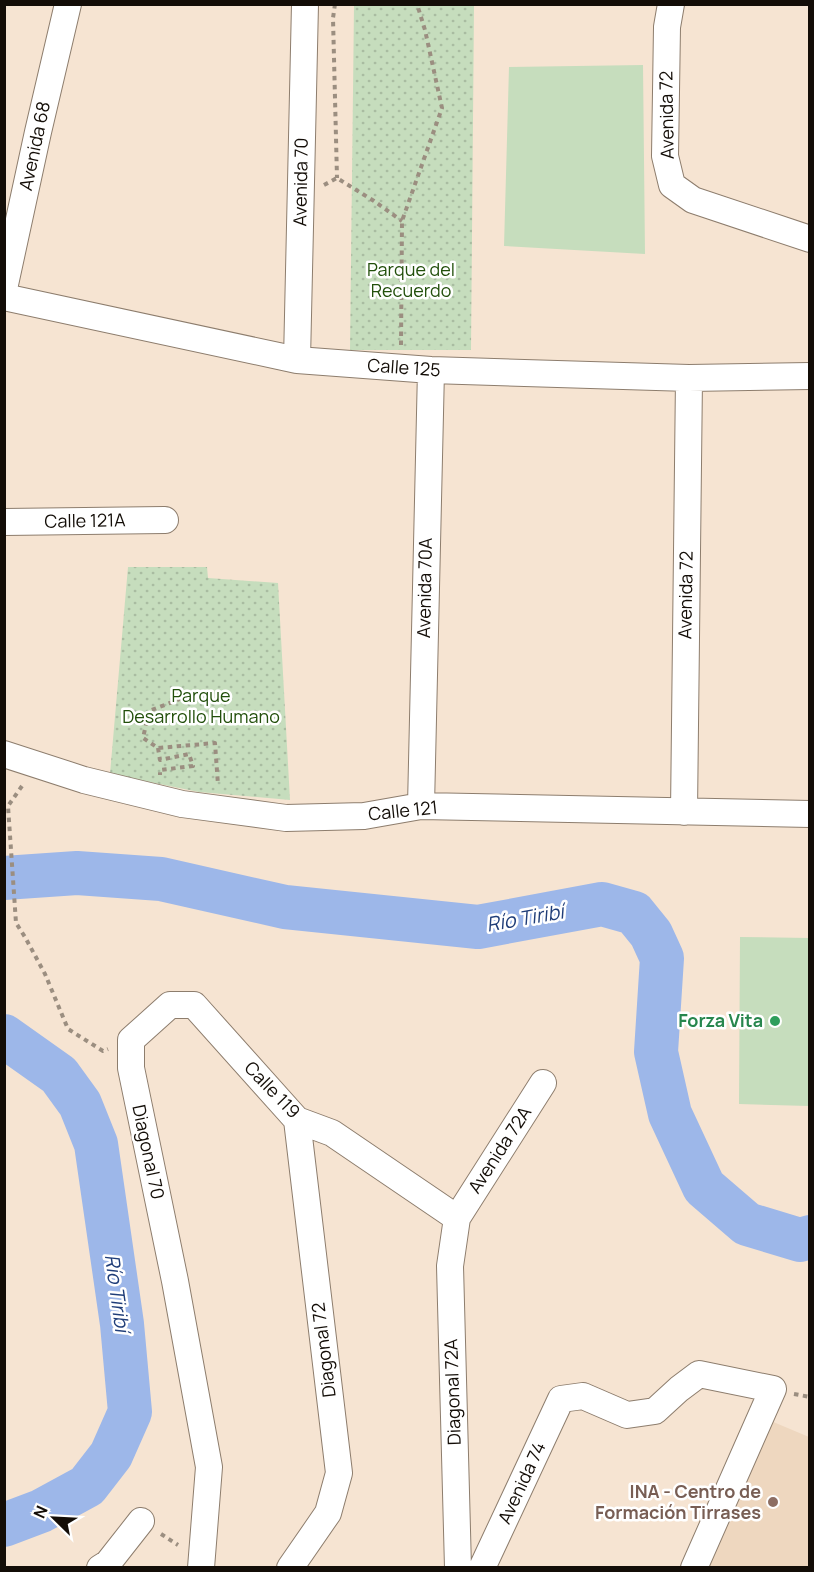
<svg xmlns="http://www.w3.org/2000/svg" width="814" height="1572" font-family="Manrope,sans-serif">
	<defs>
		<pattern id="grass-dots" width="8" height="8" patternUnits="userSpaceOnUse" patternTransform="scale(1.5)"><rect width="8" height="8" fill="#c6ddbd"/><path d="M2 2h.1M6 6h.1" fill="none" stroke="#a9bca1" stroke-width="1.8" stroke-linecap="round"/></pattern>
	</defs>
	<rect width="100%" height="100%" fill="#f6e4d2"/>
	<path fill="#eed7bf" d="M771 1421 809 1437V1567L708 1568Z"/>
	<path fill="url(#grass-dots)" d="M354 5H474L471 350H350Z
		M128 567H207L208 578 278 583 290 800 199 792 110 774Z"/>
	<path fill="#c6ddbd" d="M643 65 645 254 504 246 509 67Z
		M740 937 809 938V1106L739 1104Z"/>
	<g fill="none" stroke-linecap="round" stroke-linejoin="round">
		<path stroke="#9db7e9" stroke-width="44" d="M4 878 77 873 161 879 285 907 478 927 602 904 634 913 651 934 662 958 656 1052 670 1114 704 1187 747 1224 800 1240 810 1237
			M4 1036 59 1075 80 1104 96 1144 122 1324 130 1412 111 1455 87 1486 41 1511 4 1525"/>
		<g stroke="#8d7d6d" stroke-width="28">
			<path id="street" d="M671 4 667 27 665 156 672 185 693 200 810 239
				M4 289 38 132 68 4
				M4 297 297 360 431 370 689 378 810 376
				M297 360 305 4
				M4 522 165 520
				M4 754 84 780 182 804 286 818 364 816 421 806 810 814
				M421 806 431 370
				M684 812 689 378
				M100 1568 108 1563 141 1521
				M201 1568 209 1467 175 1281 131 1068V1040L170 1005H194L297 1120 332 1133 457 1218
				M290 1568 328 1513 339 1473 297 1120
				M458 1568 450 1266 457 1218 543 1083
				M482 1568 561 1399 583 1396 627 1415 655 1411 679 1389 699 1374 773 1389 694 1568"/>
		</g>
		<path stroke="#9b8e80" stroke-width="4" stroke-dasharray="4.5 4.5" stroke-linecap="butt" d="M335 4 333 18 337 178
			M324 185 337 178 374 201 402 221
			M401 345 402 221 442 108 425 30 417 4
			M198 692 149 711 143 738 158 748 215 743 218 785
			M158 748 160 760 189 754 193 766 160 770V775
			M22 786 8 806 16 923 25 937 45 974 68 1029 103 1051 108 1049
			M794 1394 810 1397
			M161 1534 178 1545"/>
		<use href="#street" stroke="#fff" stroke-width="26"/>
	</g>
	<circle fill="#2e9e5b" stroke="#fff" stroke-width="2" cx="775" cy="1021" r="6"/>
	<circle fill="#8d6e63" stroke="#fff" stroke-width="2" cx="773" cy="1502" r="6"/>
	<g text-anchor="middle" stroke-width="5" stroke-linejoin="round" paint-order="stroke">
		<g font-size="18" fill="#130d07" stroke="#fff">
			<text transform="translate(667 115) rotate(-91)" y="6">Avenida 72</text>
			<text transform="translate(35 146) rotate(-78)" y="6">Avenida 68</text>
			<text transform="translate(301 182) rotate(-89)" y="6">Avenida 70</text>
			<text transform="translate(404 368) rotate(4)" y="6">Calle 125</text>
			<text transform="translate(85 521) rotate(-1)" y="6">Calle 121A</text>
			<text transform="translate(425 588) rotate(-89)" y="6">Avenida 70A</text>
			<text transform="translate(686 595) rotate(-89)" y="6">Avenida 72</text>
			<text transform="translate(403 811) rotate(-6)" y="6">Calle 121</text>
			<text transform="translate(272 1090) rotate(46)" y="6">Calle 119</text>
			<text transform="translate(500 1150) rotate(-57)" y="6">Avenida 72A</text>
			<text transform="translate(148 1152) rotate(78)" y="6">Diagonal 70</text>
			<text transform="translate(324 1350) rotate(-97)" y="6">Diagonal 72</text>
			<text transform="translate(453 1392) rotate(-92)" y="6">Diagonal 72A</text>
			<text transform="translate(522 1483) rotate(-65)" y="6">Avenida 74</text>
		</g>
		<g font-size="18" fill="#224f0b" stroke="#fff">
			<text x="411" y="276">Parque del<tspan x="411" dy="21">Recuerdo</tspan></text>
			<text x="201" y="702">Parque<tspan x="201" dy="21">Desarrollo Humano</tspan></text>
		</g>
		<g font-size="18" font-weight="bold" fill="#27864d" stroke="#fff" text-anchor="end">
			<text x="763" y="1027">Forza Vita</text>
		</g>
		<g font-size="18" font-weight="bold" fill="#785e54" stroke="#fff" text-anchor="end">
			<text x="761" y="1498">INA - Centro de<tspan x="761" dy="21">Formación Tirrases</tspan></text>
		</g>
		<g font-size="20" font-style="italic" fill="#1f3d78" stroke="#fff">
			<text transform="translate(525 918) rotate(-10)" y="7">Río Tiribí</text>
			<text transform="translate(117 1293) rotate(82)" y="7">Río Tiribí</text>
		</g>
	</g>
	<rect width="814" height="1572" fill="none" stroke="#130d07" stroke-width="12"/>
	<g transform="translate(54 1518) rotate(294)" stroke="#ffffff" stroke-width="4.5" paint-order="stroke">
	<path d="M0-4.5L10 22L0 15L-10 22Z" fill="#130d07"/>
	<text y="-9" font-size="16" font-weight="bold" text-anchor="middle" fill="#130d07">N</text>
	</g>
</svg>
